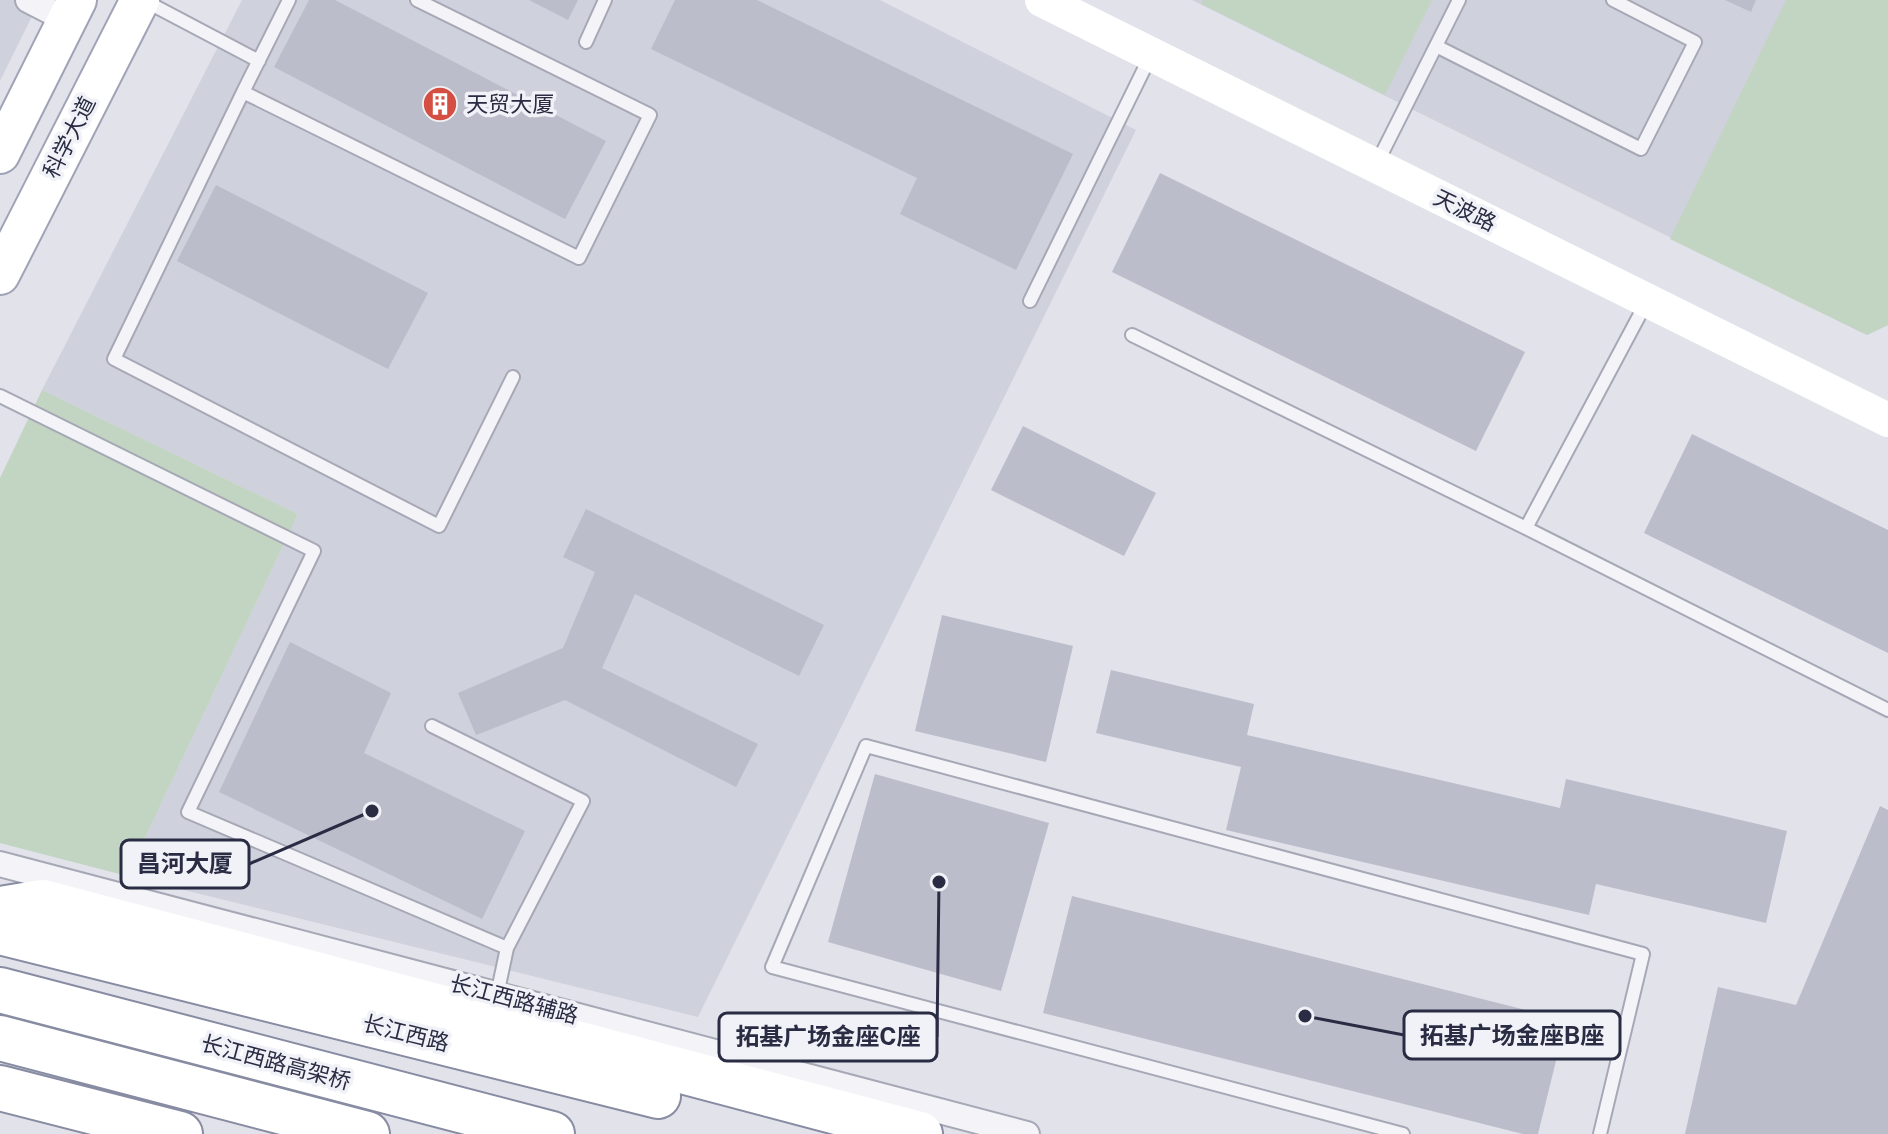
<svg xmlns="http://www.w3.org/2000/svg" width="1888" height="1134" font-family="'Public Sans','Noto Sans SC',sans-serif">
	<rect width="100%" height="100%" fill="#e1e2ea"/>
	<path fill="#cfd1dc" d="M0 0H40L0 81Z
		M242 0H880L1136 130 698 1017 127 876 298 514 42 390Z
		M1192 0H1888V325L1867 335Z"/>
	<path fill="#c2d4c2" d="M1203 0H1432L1385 95 1201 4Z
		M1786 0H1888V325L1867 335 1670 239Z
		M42 390 298 514 127 876 0 843V478Z"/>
	<path fill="#bbbdca" d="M309 0H335L606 141 565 219 274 67Z
		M529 0H578L568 20Z
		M675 0H757L1073 154 1016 270 900 214 917 178 651 49Z
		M1725 0H1756L1751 12Z
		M1160 173 1525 352 1476 451 1112 272Z
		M216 185 428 293 388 369 177 261Z
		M1023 426 1156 493 1124 556 991 490Z
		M1692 434 1888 530V653L1644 533Z
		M586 509 824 625 799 676 635 594 602 668 758 744 736 787 565 700 476 735 458 693 563 648 595 572 563 557Z
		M942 615 1073 646 1046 762 915 731Z
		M290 642 391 693 364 753 525 831 482 919 219 792Z
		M1111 670 1254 704 1247 735 1560 808 1566 779 1787 831 1766 923 1596 884 1589 915 1226 830 1241 767 1096 733Z
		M875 774 1049 823 1001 991 828 942Z
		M1880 806 1888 810V1134H1685L1718 987 1796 1005Z
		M1072 896 1566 1020 1538 1134H1523L1043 1013Z"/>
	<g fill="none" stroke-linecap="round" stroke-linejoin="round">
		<g stroke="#a6a8b5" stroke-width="16">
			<path id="lane" d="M289 0 243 92 579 258 650 115 417 0
				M145 1 259 61
				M586 42 605 0
				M1436 46 1641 149 1695 42 1613 0
				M243 92 114 359 439 526 513 377
				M1377 163 1459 0
				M1030 301 1150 57
				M1132 335 1526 528 1646 303
				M0 396 314 551 188 812 507 948 497 995
				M1526 528 1888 710
				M432 726 583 801 507 948
				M1403 1134 772 967 866 746 1643 954 1600 1134"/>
		</g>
		<g stroke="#a6a8b5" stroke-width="28">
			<path id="street" d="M28 0 67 20
				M0 864 1027 1134"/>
		</g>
		<g stroke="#a0a3b6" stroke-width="42">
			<path id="primary" d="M0 154 77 0
				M0 275 140 0"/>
		</g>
		<g stroke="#888ca2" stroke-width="48">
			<path id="highway" d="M0 909 43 902 920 1134
				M0 932 658 1096
				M0 990 552 1134
				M0 1038 367 1134
				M0 1088 180 1134"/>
		</g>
		<use href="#lane" stroke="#f4f4f8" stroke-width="12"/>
		<use href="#street" stroke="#f4f4f8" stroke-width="24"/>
		<path stroke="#fff" stroke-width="34" d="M1042 0 1888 420"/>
		<use href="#primary" stroke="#fff" stroke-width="38"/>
		<use href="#highway" stroke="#fff" stroke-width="44"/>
	</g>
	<defs>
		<g id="building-disc" transform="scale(1.8)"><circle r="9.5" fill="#d44e42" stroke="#f1f2f7"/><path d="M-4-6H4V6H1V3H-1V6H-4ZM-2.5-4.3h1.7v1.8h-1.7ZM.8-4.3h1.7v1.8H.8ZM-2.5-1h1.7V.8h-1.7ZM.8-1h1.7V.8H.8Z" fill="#fff"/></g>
	</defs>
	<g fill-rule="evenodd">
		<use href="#building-disc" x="440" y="104"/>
	</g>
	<g text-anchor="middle" stroke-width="7" stroke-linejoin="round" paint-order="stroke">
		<g font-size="22" fill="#292c43" stroke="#f1f2f7" text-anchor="start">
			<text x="466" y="112">天贸大厦</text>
		</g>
		<g font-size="22" fill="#292c43" stroke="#f1f2f7">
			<text transform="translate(69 137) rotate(-63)" y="8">科学大道</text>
			<text transform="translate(1465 210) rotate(26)" y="8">天波路</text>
			<text transform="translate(514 999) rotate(15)" y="8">长江西路辅路</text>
			<text transform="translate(406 1033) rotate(14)" y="8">长江西路</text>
			<text transform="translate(276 1062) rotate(15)" y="8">长江西路高架桥</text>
		</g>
	</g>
	<path fill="none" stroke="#292c43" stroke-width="3" d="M372 811L249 864M1305 1016L1404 1035M939 882L937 1037"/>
	<g fill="#292c43" stroke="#f1f2f7" stroke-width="3">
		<circle cx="372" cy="811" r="8"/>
		<circle cx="1305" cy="1016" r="8"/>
		<circle cx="939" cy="882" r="8"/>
	</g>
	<g fill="#f1f2f7" stroke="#292c43" stroke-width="3">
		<rect x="121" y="840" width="128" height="48" rx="8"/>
		<rect x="1404" y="1011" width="216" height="48" rx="8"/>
		<rect x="719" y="1013" width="218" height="48" rx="8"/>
	</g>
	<g font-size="24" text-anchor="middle" font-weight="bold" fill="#292c43">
		<text x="185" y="872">昌河大厦</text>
		<text x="1512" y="1044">拓基广场金座B座</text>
		<text x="828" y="1045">拓基广场金座C座</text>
	</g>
</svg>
